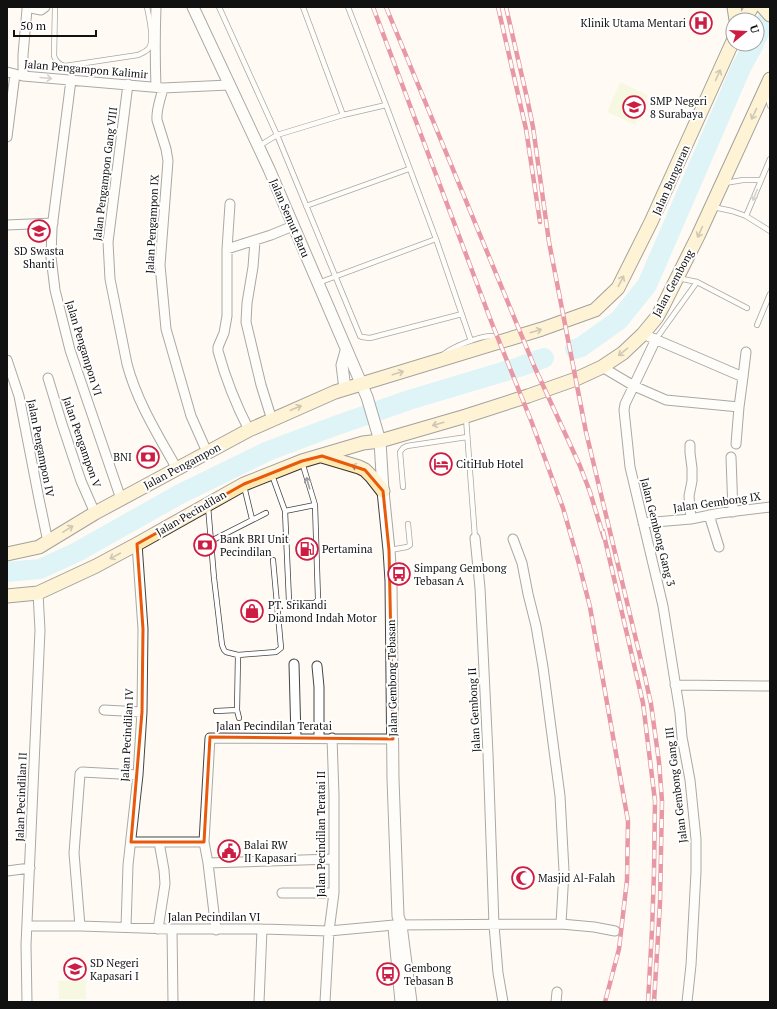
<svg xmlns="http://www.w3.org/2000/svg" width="777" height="1009" font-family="'PT Serif',serif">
	<rect width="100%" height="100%" fill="#fffbf4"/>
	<path fill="#edf4cc" d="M620 82 648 95 635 125 607 112Z
		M86 980V999H59L58 981Z"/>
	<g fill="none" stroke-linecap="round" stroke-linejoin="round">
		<path stroke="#b5ecfb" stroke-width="20" d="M757 37 764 24 770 17
			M575 349 581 347 619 320 647 285 741 68 754 44
			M7 572 40 569 77 552 180 494 268 451 332 427 409 400 519 367 544 358"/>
		<g stroke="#444" stroke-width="6">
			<path id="service" d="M55 7 54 56C56 62 59 65 65 66L138 55C142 53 146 52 149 48 154 41 149 16 147 7
				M219 7 277 135 360 336 362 337 370 338 462 314
				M303 7 343 115
				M348 7 386 105 436 239 471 341
				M767 95 770 106
				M259 146 277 135 343 115 386 105
				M770 159 746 216 770 231
				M725 183 743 180H761
				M306 206 409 169
				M713 207 732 211 746 216
				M678 278 697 282 747 308
				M318 283 436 239
				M757 325 770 294
				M656 339 697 282
				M444 354C453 347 479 336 491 336 494 336 497 337 500 338
				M466 418 475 538
				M272 475 285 511 289 601 291 603H315L318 599 315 505 302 462
				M244 486 252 519
				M403 487 400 452 403 448 407 446 467 437
				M208 506 214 578 222 645 224 650 226 652 238 655 276 652 281 648 273 560
				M285 511 315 505
				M211 541 266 513
				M390 550 407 547 410 545 408 524
				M238 655 237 710 239 718
				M216 711 237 710"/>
		</g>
		<g stroke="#444" stroke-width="11">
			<path id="minor" d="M156 7C155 34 155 60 156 87
				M7 72 23 76 163 88 229 85
				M23 76V55L27 9 31 8 41 10 45 7
				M71 80 52 228 51 257 55 290 70 350 121 499
				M128 84 108 242 110 279 127 364C137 402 158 435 177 469
				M163 88C161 98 156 109 157 120L166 149 168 161 160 265 166 329 191 416 207 452
				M7 137 15 74
				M230 204 227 249V316L224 333 218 347V351C226 380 235 403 249 430
				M7 225 53 223
				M255 241 253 267 247 303 246 322 261 385 272 420
				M227 249 271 235 293 226
				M643 334 743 377
				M656 339 625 404 624 410 630 467 663 606 680 713 682 737 690 780 696 839V872L691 965 687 1002
				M7 360 19 396 39 499 48 542
				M602 367 634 386 666 400 739 407
				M48 378 62 424 81 481 95 513
				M736 444 739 407 743 377 746 352
				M690 445V453L692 468V481L689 496 691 519
				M731 457 733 512
				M709 515 719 547
				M643 523 691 519 720 513 770 507
				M475 538 480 588 488 754 494 925 498 973 503 1002
				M513 539 522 563 528 594 536 626 543 667 560 796 564 871 561 924
				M294 664 296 738
				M317 666 319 687V738
				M675 685 770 686
				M104 710 142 712
				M131 842H204
				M208 863 334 859
				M7 871 30 868
				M282 893H334
				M27 926H80L172 929H262L329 931 394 925 561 924 594 927 615 931
				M80 926 74 853 80 774 82 772 138 775
				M126 927 128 865 138 775 142 712 143 629 137 544
				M158 929 165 884 164 870 159 842
				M172 929 173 1002
				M216 930 208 863 204 842 210 738 393 739
				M27 1002 26 945 40 630 38 593
				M259 1002 262 929
				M325 1002 329 931 334 893V795L332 738
				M556 1002 557 992"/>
		</g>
		<g stroke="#444" stroke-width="13">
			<path id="tertiary" d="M193 7 269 169 367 397 380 441 383 491 389 550 391 581 393 779 398 916 401 925 411 1002
				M345 389 342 365 346 351
				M394 928 401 1002"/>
		</g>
		<g stroke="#333" stroke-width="15">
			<path id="secondary" d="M734 7 736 20
				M763 7 770 15
				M744 20 752 7
				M322 456 359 467 365 470 372 477 383 491
				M7 554 39 547 95 513 249 430 335 392 542 329 595 310 618 288 651 222 733 41
				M7 596 38 593 96 566 137 544 244 484 302 461 363 443 380 441 466 416 528 396 576 379 602 367 623 353 643 334 657 317 663 306 698 236 770 79"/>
		</g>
		<use href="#service" stroke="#fff" stroke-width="4.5"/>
		<use href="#minor" stroke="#fff" stroke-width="9"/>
		<use href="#tertiary" stroke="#fff" stroke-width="11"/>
		<use href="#secondary" stroke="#ffe9af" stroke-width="13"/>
		<g stroke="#cd1d43" stroke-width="4.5">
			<path id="rail" d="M373 7 491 321 532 423 563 508 579 564 590 607 628 821 627 880 619 949 605 1002
				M386 7 535 368 580 466 590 492 604 538
				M498 7 526 129 540 222
				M506 7 527 98 533 127 549 242 586 432 645 677 651 704 659 762 662 801 660 903 654 1002
				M603 531 643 703 655 801 654 872 652 930 648 1002"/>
		</g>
		<use href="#rail" stroke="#fff" stroke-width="3" stroke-dasharray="9" stroke-linecap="butt"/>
	</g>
	<defs><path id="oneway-shaft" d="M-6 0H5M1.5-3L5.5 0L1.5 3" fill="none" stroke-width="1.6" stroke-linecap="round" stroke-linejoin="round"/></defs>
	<g stroke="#948868">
		<use href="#oneway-shaft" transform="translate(718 75) rotate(-66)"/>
		<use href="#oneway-shaft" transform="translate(754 114) rotate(115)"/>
		<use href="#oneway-shaft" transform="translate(700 232) rotate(114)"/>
		<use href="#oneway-shaft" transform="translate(621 281) rotate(-63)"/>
		<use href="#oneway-shaft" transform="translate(536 331) rotate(-17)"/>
		<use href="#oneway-shaft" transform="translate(623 352) rotate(141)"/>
		<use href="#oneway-shaft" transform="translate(398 373) rotate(-17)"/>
		<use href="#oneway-shaft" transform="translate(296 408) rotate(-23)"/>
		<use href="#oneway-shaft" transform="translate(438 424) rotate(164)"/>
		<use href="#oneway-shaft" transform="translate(357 467) rotate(-160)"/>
		<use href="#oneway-shaft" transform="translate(68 529) rotate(-32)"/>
		<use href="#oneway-shaft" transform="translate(115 556) rotate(152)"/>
	</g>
	<g stroke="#a0a0a0">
		<use href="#oneway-shaft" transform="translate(46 78) rotate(5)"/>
		<use href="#oneway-shaft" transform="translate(755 195) rotate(113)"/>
		<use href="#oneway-shaft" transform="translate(308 483) rotate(-106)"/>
	</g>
	<path d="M0 0H777V1009H0ZM322 456 365 470 383 491 389 550 393 739 210 737 204 842H131L142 712 143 629 137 544 244 484 302 461Z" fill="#fffbf4" fill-opacity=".55" fill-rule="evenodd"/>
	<path fill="none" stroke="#e8590c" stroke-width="3" stroke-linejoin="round" d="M322 456 365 470 383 491 389 550 393 739 210 737 204 842H131L142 712 143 629 137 544 244 484 302 461Z"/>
	<defs>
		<g id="hospital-ring" transform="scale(1.15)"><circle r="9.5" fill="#fff" stroke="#cd1d43" stroke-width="1.5"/><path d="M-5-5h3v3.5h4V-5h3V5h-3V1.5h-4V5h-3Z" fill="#cd1d43"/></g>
		<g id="school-ring" transform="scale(1.15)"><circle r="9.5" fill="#fff" stroke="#cd1d43" stroke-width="1.5"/><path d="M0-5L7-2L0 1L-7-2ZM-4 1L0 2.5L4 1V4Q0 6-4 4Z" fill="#cd1d43"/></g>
		<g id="bank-ring" transform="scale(1.15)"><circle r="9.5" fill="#fff" stroke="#cd1d43" stroke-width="1.5"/><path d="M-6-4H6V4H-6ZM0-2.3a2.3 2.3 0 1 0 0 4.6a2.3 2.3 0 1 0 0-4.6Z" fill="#cd1d43"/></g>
		<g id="hotel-ring" transform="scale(1.15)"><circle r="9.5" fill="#fff" stroke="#cd1d43" stroke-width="1.5"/><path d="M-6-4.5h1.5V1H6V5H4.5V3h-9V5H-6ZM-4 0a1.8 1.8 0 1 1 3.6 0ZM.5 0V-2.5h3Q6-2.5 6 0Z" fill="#cd1d43"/></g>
		<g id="fuel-ring" transform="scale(1.15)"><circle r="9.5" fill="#fff" stroke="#cd1d43" stroke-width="1.5"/><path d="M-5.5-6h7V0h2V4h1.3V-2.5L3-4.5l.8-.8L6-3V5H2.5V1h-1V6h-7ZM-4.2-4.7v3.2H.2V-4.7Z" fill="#cd1d43"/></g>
		<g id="bus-ring" transform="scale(1.15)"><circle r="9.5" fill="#fff" stroke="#cd1d43" stroke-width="1.5"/><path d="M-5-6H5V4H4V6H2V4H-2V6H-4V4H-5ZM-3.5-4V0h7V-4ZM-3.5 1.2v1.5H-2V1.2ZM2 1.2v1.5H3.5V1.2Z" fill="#cd1d43"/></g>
		<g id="shop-ring" transform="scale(1.15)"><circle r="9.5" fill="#fff" stroke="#cd1d43" stroke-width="1.5"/><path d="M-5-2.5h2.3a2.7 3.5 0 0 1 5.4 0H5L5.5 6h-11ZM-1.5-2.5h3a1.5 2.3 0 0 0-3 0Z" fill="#cd1d43"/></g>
		<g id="civic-ring" transform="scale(1.15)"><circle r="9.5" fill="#fff" stroke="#cd1d43" stroke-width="1.5"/><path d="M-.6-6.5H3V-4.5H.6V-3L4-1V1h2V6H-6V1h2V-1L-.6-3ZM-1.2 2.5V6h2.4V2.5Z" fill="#cd1d43"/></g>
		<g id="mosque-ring" transform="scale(1.15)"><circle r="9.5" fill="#fff" stroke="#cd1d43" stroke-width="1.5"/><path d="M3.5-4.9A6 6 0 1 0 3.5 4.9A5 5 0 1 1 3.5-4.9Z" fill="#cd1d43"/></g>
	</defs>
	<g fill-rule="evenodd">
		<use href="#hospital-ring" x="701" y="23"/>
		<use href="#school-ring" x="634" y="107"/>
		<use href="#school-ring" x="39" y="231"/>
		<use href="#bank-ring" x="148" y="457"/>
		<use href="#hotel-ring" x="441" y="464"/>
		<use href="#bank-ring" x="205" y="545"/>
		<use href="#fuel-ring" x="307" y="549"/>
		<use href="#bus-ring" x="399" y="574"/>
		<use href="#shop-ring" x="252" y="611"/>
		<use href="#civic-ring" x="229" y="851"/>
		<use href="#mosque-ring" x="523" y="878"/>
		<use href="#school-ring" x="75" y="969"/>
		<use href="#bus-ring" x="388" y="974"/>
	</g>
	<g text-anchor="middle" stroke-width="4" stroke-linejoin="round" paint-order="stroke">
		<g font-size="11" fill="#111" stroke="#fff" text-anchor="start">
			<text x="686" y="27" text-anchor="end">Klinik Utama Mentari</text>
			<text x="650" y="105">SMP Negeri<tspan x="650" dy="13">8 Surabaya</tspan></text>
			<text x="39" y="255" text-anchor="middle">SD Swasta<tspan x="39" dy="13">Shanti</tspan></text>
			<text x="132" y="461" text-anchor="end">BNI</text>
			<text x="456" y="468">CitiHub Hotel</text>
			<text x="220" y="543">Bank BRI Unit<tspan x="220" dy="13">Pecindilan</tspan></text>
			<text x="322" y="553">Pertamina</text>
			<text x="414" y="572">Simpang Gembong<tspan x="414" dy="13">Tebasan A</tspan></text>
			<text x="268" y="609">PT. Srikandi<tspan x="268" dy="13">Diamond Indah Motor</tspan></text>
			<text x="244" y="849">Balai RW<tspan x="244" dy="13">II Kapasari</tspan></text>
			<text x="538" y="882">Masjid Al-Falah</text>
			<text x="90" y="967">SD Negeri<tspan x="90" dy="13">Kapasari I</tspan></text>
			<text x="404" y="972">Gembong<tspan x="404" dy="13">Tebasan B</tspan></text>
		</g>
		<g font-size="11" fill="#111" stroke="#fff">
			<text transform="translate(86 69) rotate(5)" y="4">Jalan Pengampon Kalimir</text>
			<text transform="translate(105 174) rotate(-83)" y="4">Jalan Pengampon Gang VIII</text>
			<text transform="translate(671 180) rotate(-66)" y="4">Jalan Bunguran</text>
			<text transform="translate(290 218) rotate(67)" y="4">Jalan Semut Baru</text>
			<text transform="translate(152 224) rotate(-87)" y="4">Jalan Pengampon IX</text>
			<text transform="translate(673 283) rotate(-62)" y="4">Jalan Gembong</text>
			<text transform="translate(84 348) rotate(73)" y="4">Jalan Pengampon VI</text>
			<text transform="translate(82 442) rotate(71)" y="4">Jalan Pengampon V</text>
			<text transform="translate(41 448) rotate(79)" y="4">Jalan Pengampon IV</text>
			<text transform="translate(182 466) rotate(-28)" y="4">Jalan Pengampon</text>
			<text transform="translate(717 502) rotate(-8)" y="4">Jalan Gembong IX</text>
			<text transform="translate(191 513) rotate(-30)" y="4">Jalan Pecindilan</text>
			<text transform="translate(658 532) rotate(76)" y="4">Jalan Gembong Gang 3</text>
			<text transform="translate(392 678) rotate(-91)" y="4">Jalan Gembong Tebasan</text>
			<text transform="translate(474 710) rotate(-93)" y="4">Jalan Gembong II</text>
			<text x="274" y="730">Jalan Pecindilan Teratai</text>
			<text transform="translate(127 735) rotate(-87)" y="4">Jalan Pecindilan IV</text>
			<text transform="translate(676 785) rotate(-97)" y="4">Jalan Gembong Gang III</text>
			<text transform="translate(21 797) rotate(-88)" y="4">Jalan Pecindilan II</text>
			<text transform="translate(321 834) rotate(-90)" y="4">Jalan Pecindilan Teratai II</text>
			<text x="214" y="921">Jalan Pecindilan VI</text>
		</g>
	</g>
	<rect width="777" height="1009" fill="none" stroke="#111111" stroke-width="16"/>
	<g transform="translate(745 32) rotate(72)"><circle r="19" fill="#ffffff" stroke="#a0a0a0"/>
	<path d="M0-3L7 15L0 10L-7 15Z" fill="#cd1d43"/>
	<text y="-6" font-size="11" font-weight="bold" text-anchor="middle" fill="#111111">U</text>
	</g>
	<path d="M14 30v6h82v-6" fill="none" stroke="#111111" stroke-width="2"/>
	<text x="20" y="30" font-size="12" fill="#111111" stroke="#ffffff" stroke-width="3" paint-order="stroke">50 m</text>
</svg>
